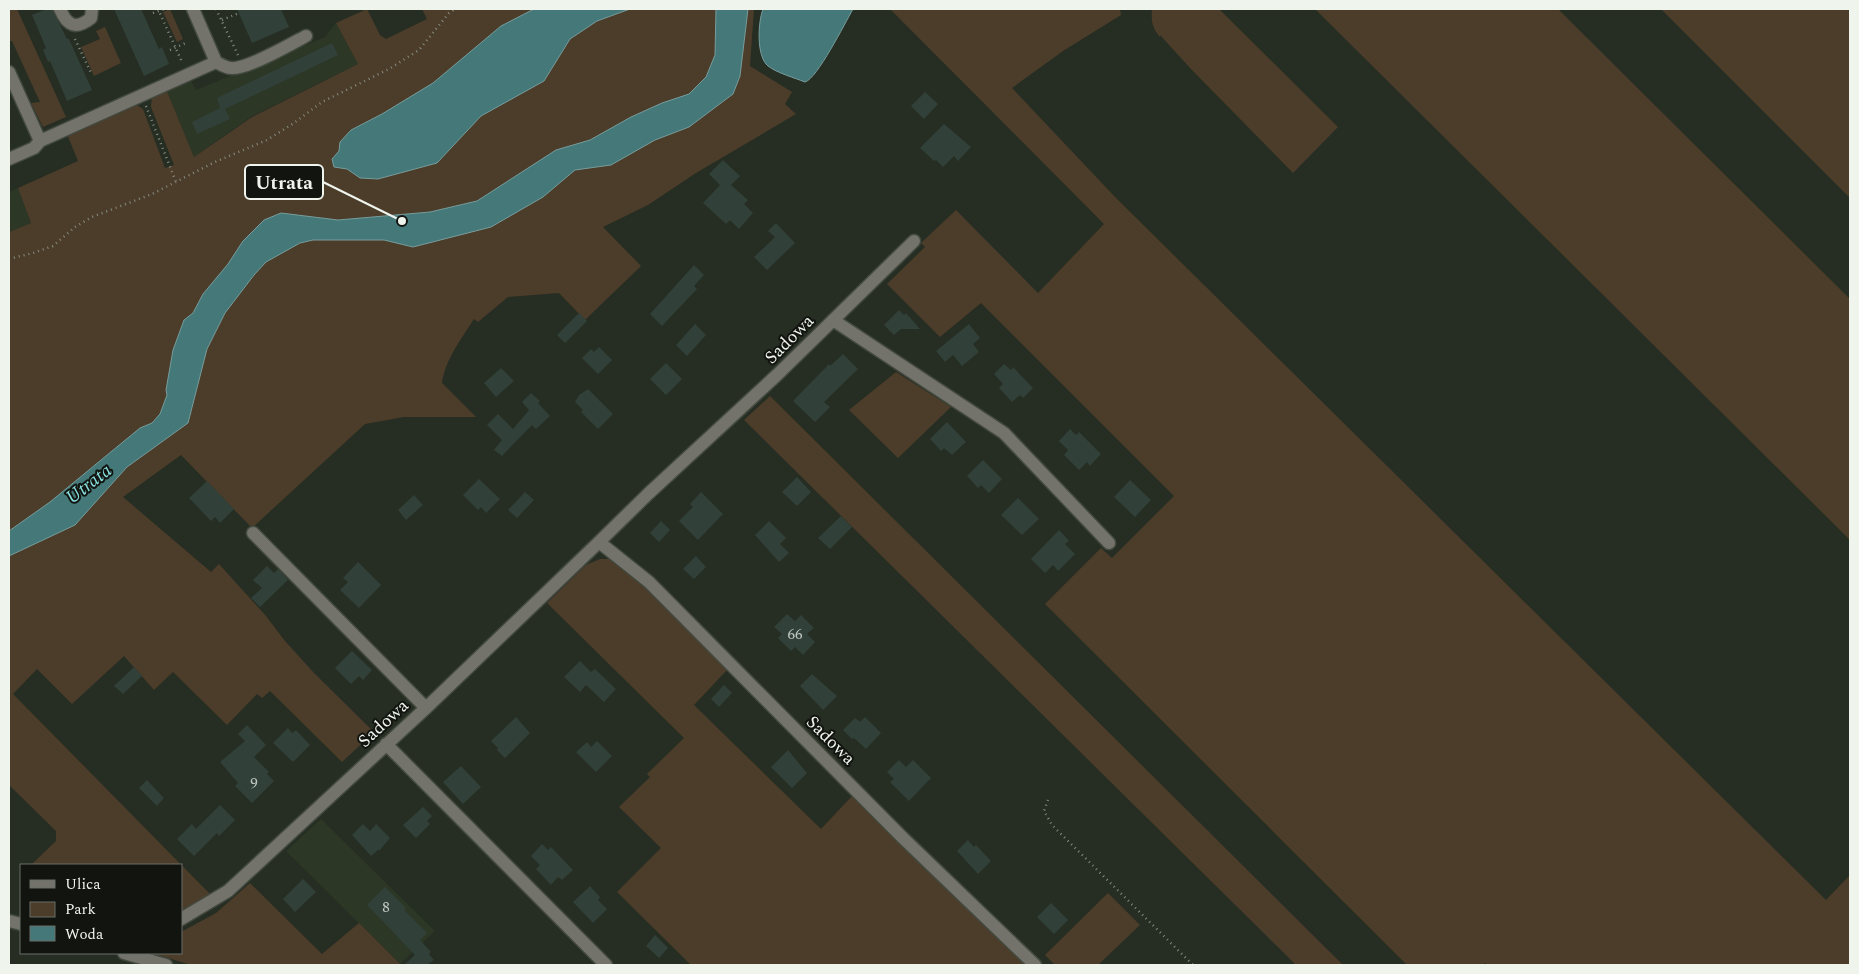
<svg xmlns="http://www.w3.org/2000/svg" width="1859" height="974" font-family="Spectral,serif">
	<rect width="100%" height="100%" fill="#262d22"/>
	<path fill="#2c3726" d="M336 23 358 64 252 116 194 157 166 89 190 79 196 90 325 37Z
		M18 188 31 223 9 232V192Z
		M321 819 435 931 400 964 286 851Z"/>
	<path fill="#4c3d2a" d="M9 9H17L66 117 43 127 31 103 40 102 12 41H9Z
		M170 9 183 39 177 42 163 12Z
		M367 9 380 35 386 39 427 19 422 9H534L501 26 433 83 382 114 350 130 339 151 332 159 360 178 378 179 437 163 481 116 544 81 570 39 597 21 630 9H716L715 55 706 77 689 94 662 103 631 117 590 140 556 150 477 201 430 212 338 220 281 213 243 241 228 264 203 294 193 313 184 320 173 350 166 390 167 395 160 414 152 423 140 428 50 502 9 531V232L31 223 18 188 78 161 67 134 134 103 143 109 165 168 174 165 151 107 152 96 166 89 194 157 252 117 358 64 336 23Z
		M748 9H754L750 66 792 92 785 104 796 114 696 173 648 205 603 227 641 266 585 320 559 293 508 297 478 322 474 319C462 338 445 360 442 383L476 417H404L365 424 252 528 181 455 123 497 211 572 219 564 266 616 285 641 314 673 374 732 342 762 270 691 262 698 257 694 227 725 173 672 154 690 124 656 72 704 37 669 13 694 211 895 181 912V865H31L56 841V831L9 785V556L75 525 127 467 188 423 207 349 225 313 254 275 266 262 300 243 313 240H384L413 247 543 197 575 170 611 165 655 140 689 127 733 94 740 76Z
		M890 9H1120L1121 15 1063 51 1012 88 1116 198 1826 900 1850 875V965H1487L1485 963 1482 965H1407L1045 604 1101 548 1112 558 1174 496 981 303 940 337 887 284 925 247 921 243 956 210 1038 293 1104 224Z
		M1152 9H1219L1338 127 1293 173 1190 68 1160 35V37C1152 28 1151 20 1152 9Z
		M1315 9H1558L1850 299V540Z
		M1661 9H1850V198Z
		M105 27 121 63 94 76 81 47 100 39 96 31Z
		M896 372 951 407 898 458 849 410Z
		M770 396 1343 965H1296L744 420Z
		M600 559H611L621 564 727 670 694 705 821 829 853 795 1025 965H691L617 892 661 848 619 807 650 777 647 774 684 738 547 603 586 565Z
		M250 883 322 954 359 923 401 965H191L152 953H181V932L216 913Z
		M1108 893 1140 925 1098 965H1055L1045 955Z"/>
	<path fill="#457879" stroke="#789d9c" d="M534 9H630L597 21 570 39 544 81 481 116 437 163 378 179 360 178 347 169 334 167 332 159 339 151 340 142 351 130 382 114 433 83 501 26Z
		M716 9H748L740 76 733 94 689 127 655 140 611 165 575 170 543 197 491 227 413 247 384 240H313L300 243 266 262 254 275 225 313 207 349 188 423 127 467 75 525 9 556V531L50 502 140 428 152 423 160 414 167 395 166 390 173 350 184 320 193 313 203 294 228 264 243 241 264 220 281 213 338 220 430 212 477 201 556 150 590 140 631 117 662 103 689 94 706 77 715 55Z
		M763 9H853C845 23 817 79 805 82 795 78 777 73 768 66 756 56 758 22 763 9Z"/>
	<path fill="#314039" d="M47 9H52L67 39H69L92 90 67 101 50 61 48 62 43 50 46 48 32 15Z
		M114 9H141L159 49 162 47 169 64 144 76Z
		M237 9H281L289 27 252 43Z
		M332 43 338 55 225 109 230 119 197 134 192 122 220 108 217 98Z
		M925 92 938 104 924 119 911 106Z
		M944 124 971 147 958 161 954 156 943 167 936 160 934 161 920 148Z
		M723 160 740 176 731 185 748 200 744 204 753 213 739 229 730 220 726 224 703 203 720 185 709 174Z
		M776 223 795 243 767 270 754 257 775 237 768 231Z
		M694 265 704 275 694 286 697 289 662 326 650 314Z
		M899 310 904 315 906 313 920 329H901L894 335 884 325Z
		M579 313 587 321 565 343 557 335Z
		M695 324 706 335 687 356 676 345Z
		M969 324 980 338 973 344 979 352 962 366 953 355 945 362 936 351Z
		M599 347 612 360 598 374 582 358 591 349 594 352Z
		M843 354 858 369 824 402 830 407 815 422 793 401 829 364 830 366Z
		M666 363 682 379 666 395 650 379Z
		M1004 364 1011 370 1013 367 1033 388 1023 398 1020 395 1012 402 999 388 1003 384 994 374Z
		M501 368 514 381 496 397 484 383Z
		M588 389 613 414 598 429 581 412 583 410 575 402 579 395Z
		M531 393 540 401 538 403 550 416 536 429 532 425 502 456 494 450 502 440 487 425 498 414 513 429 529 410 522 402Z
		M947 422 966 442 952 455 944 448 941 451 930 439Z
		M1070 429 1076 435 1079 432 1101 454 1090 466 1087 462 1079 470 1064 455 1068 450 1059 441Z
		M983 460 1002 479 989 493 981 485 978 488 967 476Z
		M797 477 811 492 797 506 782 492Z
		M479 479 500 499 486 513 481 507 478 510 463 495Z
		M1130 480 1151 500 1135 517 1114 497Z
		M207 481 234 509 220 523 215 517 211 521 189 498Z
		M525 492 534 500 517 518 508 510Z
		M701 492 723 514 698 540 679 521 693 507 690 504Z
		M414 495 423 505 406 520 398 510Z
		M1018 498 1039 519 1022 535 1001 515Z
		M841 516 852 527 830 549 818 538Z
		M661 521 670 530 659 542 650 533Z
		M769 521 786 538 780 544 789 553 779 562 755 535Z
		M1059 530 1069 541 1065 544 1075 554 1058 571 1053 565 1045 573 1031 559Z
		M696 556 706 567 694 579 683 569Z
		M358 562 381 585 359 608 340 590 348 582 343 578Z
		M267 566 274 573 278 569 288 580 260 607 251 598 262 588 253 580Z
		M787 614 795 621 801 615 814 628 807 634 815 642 803 655 795 647 791 651 778 638 782 634 774 627Z
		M352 651 372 670 363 680 359 676 351 684 335 668Z
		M580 661 591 672 595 669 616 689 604 702 586 685 580 692 564 677Z
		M134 667 142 676 123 694 114 686Z
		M812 674 837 696 823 710 800 686Z
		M724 685 732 693 719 707 711 699Z
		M516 717 530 733 505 758 497 750 498 748 491 741Z
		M865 717 881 733 866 749 854 738 852 739 843 730 855 718 860 722Z
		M247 725 266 745 254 757 269 772 267 774 274 781 252 803 235 786 238 783 220 762 245 741 238 734Z
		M288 728 292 733 296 730 310 745 293 762 273 743Z
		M597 741 612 756 596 772 576 752 587 742 591 747Z
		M788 750 807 773 792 788 771 767Z
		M899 760 906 767 913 760 931 778 909 801 890 782 894 779 887 772Z
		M461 766 481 787 463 804 443 782Z
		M147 780 164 798 157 806 139 788Z
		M220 805 235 820 219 836 217 833 194 856 177 839 192 824 196 829Z
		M423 807 432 816 427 821 430 824 416 838 403 825Z
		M363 824 370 831 376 824 390 838 380 850H378L371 856 352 835Z
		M968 840 974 847 976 845 991 861 978 874 957 851Z
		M542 844 548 850 551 847 573 870 562 880 558 877 551 885 536 869 540 865 531 856Z
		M303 879 316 892 295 912 283 899Z
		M590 886 600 897 598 900 607 909 593 923 573 902Z
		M385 887 406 908 404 910 427 933 420 940 431 952 429 954 434 960 427 965H404L415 955 367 905Z
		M1051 903 1068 920 1054 934 1037 917Z
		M655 935 668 948 659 958 646 946Z"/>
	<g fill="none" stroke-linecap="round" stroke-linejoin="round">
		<g stroke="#42493e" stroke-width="15">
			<path id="minor" d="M60 9C67 26 76 30 91 18L92 9
				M193 9 216 62C220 64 226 68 231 68 246 70 291 44 306 36
				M9 72 40 141
				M9 159 34 148 40 141 216 62
				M833 320 1004 433 1109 543
				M253 533 426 708
				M599 542 649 582 903 838 1035 965
				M386 744 606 965
				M181 919 228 891 426 708 599 542 648 494 778 374 914 241
				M9 921 21 924
				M124 953 166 965"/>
		</g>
		<path stroke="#858b81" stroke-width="2.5" stroke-dasharray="1 4" stroke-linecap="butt" d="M158 9 182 62
			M216 9 238 55
			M153 13 165 9
			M222 20 239 13
			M75 39 92 75
			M170 50 188 42
			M146 106 176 182
			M9 259 33 253 53 246 75 227 92 217 152 194 215 162 267 140 294 123 322 102 389 69 419 50 449 13 455 9
			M1048 800 1044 811 1052 825 1193 965"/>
		<use href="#minor" stroke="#73736c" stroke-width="12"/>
	</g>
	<g text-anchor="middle" stroke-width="4" stroke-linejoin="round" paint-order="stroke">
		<g font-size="15" fill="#c0c7c0">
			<text x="795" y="639">66</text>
			<text x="254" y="788">9</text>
			<text x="386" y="912">8</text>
		</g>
		<g font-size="18" fill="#eff4ed" stroke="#11140f">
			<text transform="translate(789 339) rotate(-45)" y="6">Sadowa</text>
			<text transform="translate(383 723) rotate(-43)" y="6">Sadowa</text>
			<text transform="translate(831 740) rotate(45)" y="6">Sadowa</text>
		</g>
		<g font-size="19" font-style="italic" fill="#8ae1e2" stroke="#11140f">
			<text transform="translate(88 483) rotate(-38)" y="7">Utrata</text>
		</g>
	</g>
	<path fill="none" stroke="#eff4ed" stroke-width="2" d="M402 221L323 182"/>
	<circle fill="#eff4ed" stroke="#11140f" stroke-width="2" cx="402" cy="221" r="5"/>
	<rect fill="#11140f" stroke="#eff4ed" stroke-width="2" x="245" y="165" width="78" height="34" rx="5"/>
	<g font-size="19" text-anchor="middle" font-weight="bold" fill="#eff4ed">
		<text x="284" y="189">Utrata</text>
	</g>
	<rect width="1859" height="974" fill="none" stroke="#eff4ed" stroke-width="20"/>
	<rect x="20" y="864" width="162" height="90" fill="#11140f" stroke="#6a6e68"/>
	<rect x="30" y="880" width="25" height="8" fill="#73736c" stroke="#6a6e68"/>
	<text x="65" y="889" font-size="15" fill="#eff4ed">Ulica</text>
	<rect x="30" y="902" width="25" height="15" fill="#4c3d2a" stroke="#6a6e68"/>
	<text x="65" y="914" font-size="15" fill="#eff4ed">Park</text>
	<rect x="30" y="926" width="25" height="15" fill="#457879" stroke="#6a6e68"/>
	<text x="65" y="939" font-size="15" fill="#eff4ed">Woda</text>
</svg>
